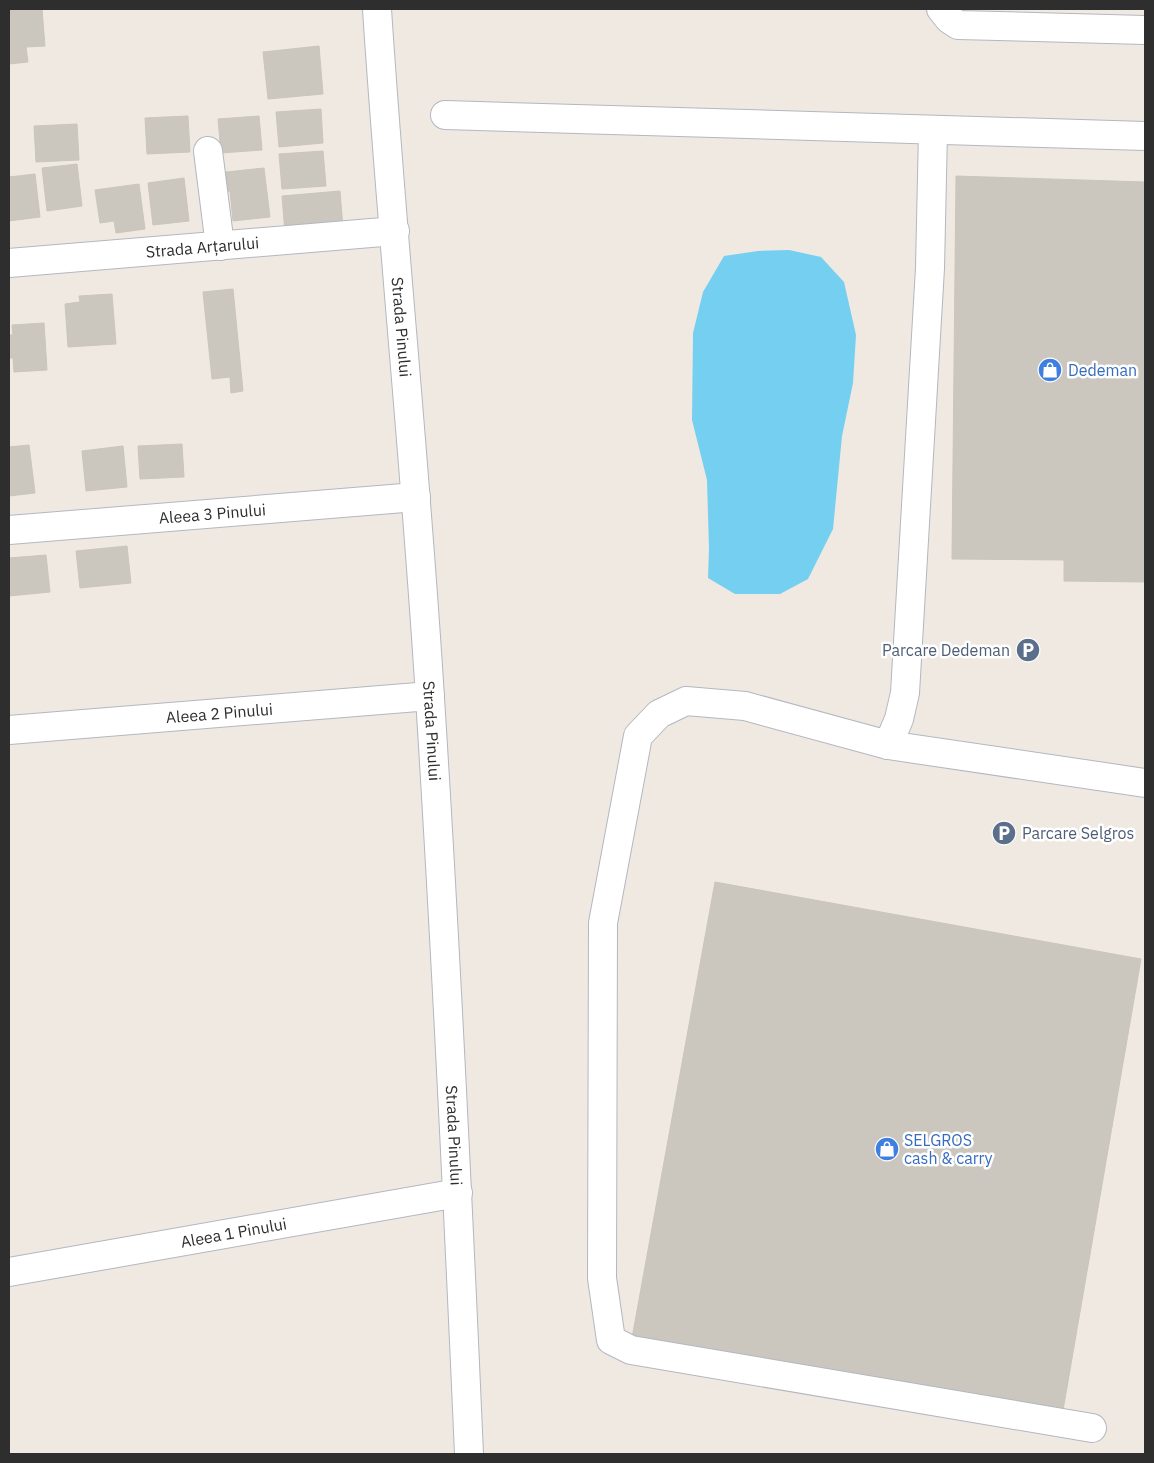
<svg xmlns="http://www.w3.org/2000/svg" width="1154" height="1463" font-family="'IBM Plex Sans',sans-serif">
	<rect width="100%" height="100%" fill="#efe9e1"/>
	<path fill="#75cff0" d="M789 250 821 257 844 282 856 335 853 383 842 436 833 529 808 579 780 594H735L708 578 709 548 707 480 692 420 693 333 703 292 724 256 758 251Z"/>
	<path fill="#cbc7bf" stroke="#cbc5ba" d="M9 9H42L45 46 26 47 28 62 9 64Z
		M319 46 323 94 268 99 263 52Z
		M321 109 323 143 279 147 276 112Z
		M188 116 190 152 147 154 145 118Z
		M259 116 262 150 221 153 218 119Z
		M77 124 79 160 36 162 34 126Z
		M323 151 326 186 282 189 279 154Z
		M77 164 82 206 47 211 42 168Z
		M264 168 270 217 233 221 230 191 219 192 217 173Z
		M35 174 40 217 9 221V177Z
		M956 176 1145 182V582L1064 581V560L952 559Z
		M184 178 189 221 153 225 148 183Z
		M139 184 145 229 116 233 114 221 100 223 95 190Z
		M340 191 343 228 285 233 282 196Z
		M233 289 243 391 231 393 230 377 212 379 203 292Z
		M112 294 116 344 68 347 65 304 80 302 79 296Z
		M44 323 47 370 14 372 13 358H9V335H13L12 325Z
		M182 444 184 477 140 479 138 446Z
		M29 445 35 493 9 496V447Z
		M123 446 127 487 86 491 82 451Z
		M127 546 131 583 80 588 76 551Z
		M46 555 50 592 9 596V558Z
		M715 882 1141 959 1061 1422 632 1338Z"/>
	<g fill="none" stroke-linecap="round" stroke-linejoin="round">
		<g stroke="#b4b7c1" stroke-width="30">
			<g id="minor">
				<path id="s1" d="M377 9C392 239 416 468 430 698 446 950 458 1202 469 1454"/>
				<path d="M941 9 949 19 958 25 1145 30"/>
				<path d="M445 115 1145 136"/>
				<path d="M208 151 220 246"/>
				<path id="s2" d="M9 263 395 231"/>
				<path id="s3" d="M9 530 416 497"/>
				<path id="s4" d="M9 730 430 696"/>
				<path d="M888 745 899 719 905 693 930 268 933 131"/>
				<path id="s5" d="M9 1272 458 1193"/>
				<path d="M1092 1428 631 1350 611 1340 602 1278 603 923 638 736 659 714 686 701 745 706 888 745 1145 783"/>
			</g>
		</g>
		<use href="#minor" stroke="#fff" stroke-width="28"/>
	</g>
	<defs>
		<g id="shop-disc" transform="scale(1.25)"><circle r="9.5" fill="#3f7fe0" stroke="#fff"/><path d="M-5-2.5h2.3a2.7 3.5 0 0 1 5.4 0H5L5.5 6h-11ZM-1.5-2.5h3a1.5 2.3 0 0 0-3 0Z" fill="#fff"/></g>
		<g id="parking-disc" transform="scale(1.25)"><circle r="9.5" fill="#5c6f8a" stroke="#fff"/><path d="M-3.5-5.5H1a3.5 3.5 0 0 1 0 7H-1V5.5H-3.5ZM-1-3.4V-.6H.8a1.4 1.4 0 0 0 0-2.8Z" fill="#fff"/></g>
	</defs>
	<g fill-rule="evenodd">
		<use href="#shop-disc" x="1050" y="370"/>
		<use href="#parking-disc" x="1028" y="650"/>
		<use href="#parking-disc" x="1004" y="833"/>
		<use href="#shop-disc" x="887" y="1149"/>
	</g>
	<g text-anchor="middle" stroke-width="5" stroke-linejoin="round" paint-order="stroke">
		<g font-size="16" fill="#2e2e2e" stroke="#fff">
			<text dy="6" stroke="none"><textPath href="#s2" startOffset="194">Strada Arțarului</textPath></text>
			<text dy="6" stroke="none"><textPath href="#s1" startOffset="319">Strada Pinului</textPath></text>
			<text dy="6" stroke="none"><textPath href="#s3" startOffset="204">Aleea 3 Pinului</textPath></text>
			<text dy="6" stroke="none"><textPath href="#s4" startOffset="211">Aleea 2 Pinului</textPath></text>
			<text dy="6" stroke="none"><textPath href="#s1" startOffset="724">Strada Pinului</textPath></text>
			<text dy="6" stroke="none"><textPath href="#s1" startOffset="1129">Strada Pinului</textPath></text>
			<text dy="6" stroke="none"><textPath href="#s5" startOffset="228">Aleea 1 Pinului</textPath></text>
		</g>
		<g font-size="16" fill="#366cbe" stroke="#fff" text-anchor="start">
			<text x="1068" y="376">Dedeman</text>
			<text x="904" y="1146">SELGROS<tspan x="904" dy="18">cash &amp; carry</tspan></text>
		</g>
		<g font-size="16" fill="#4e5e75" stroke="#fff" text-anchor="end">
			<text x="1010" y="656">Parcare Dedeman</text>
			<text x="1022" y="839" text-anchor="start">Parcare Selgros</text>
		</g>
	</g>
	<rect width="1154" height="1463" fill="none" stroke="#2e2e2e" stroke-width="20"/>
</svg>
